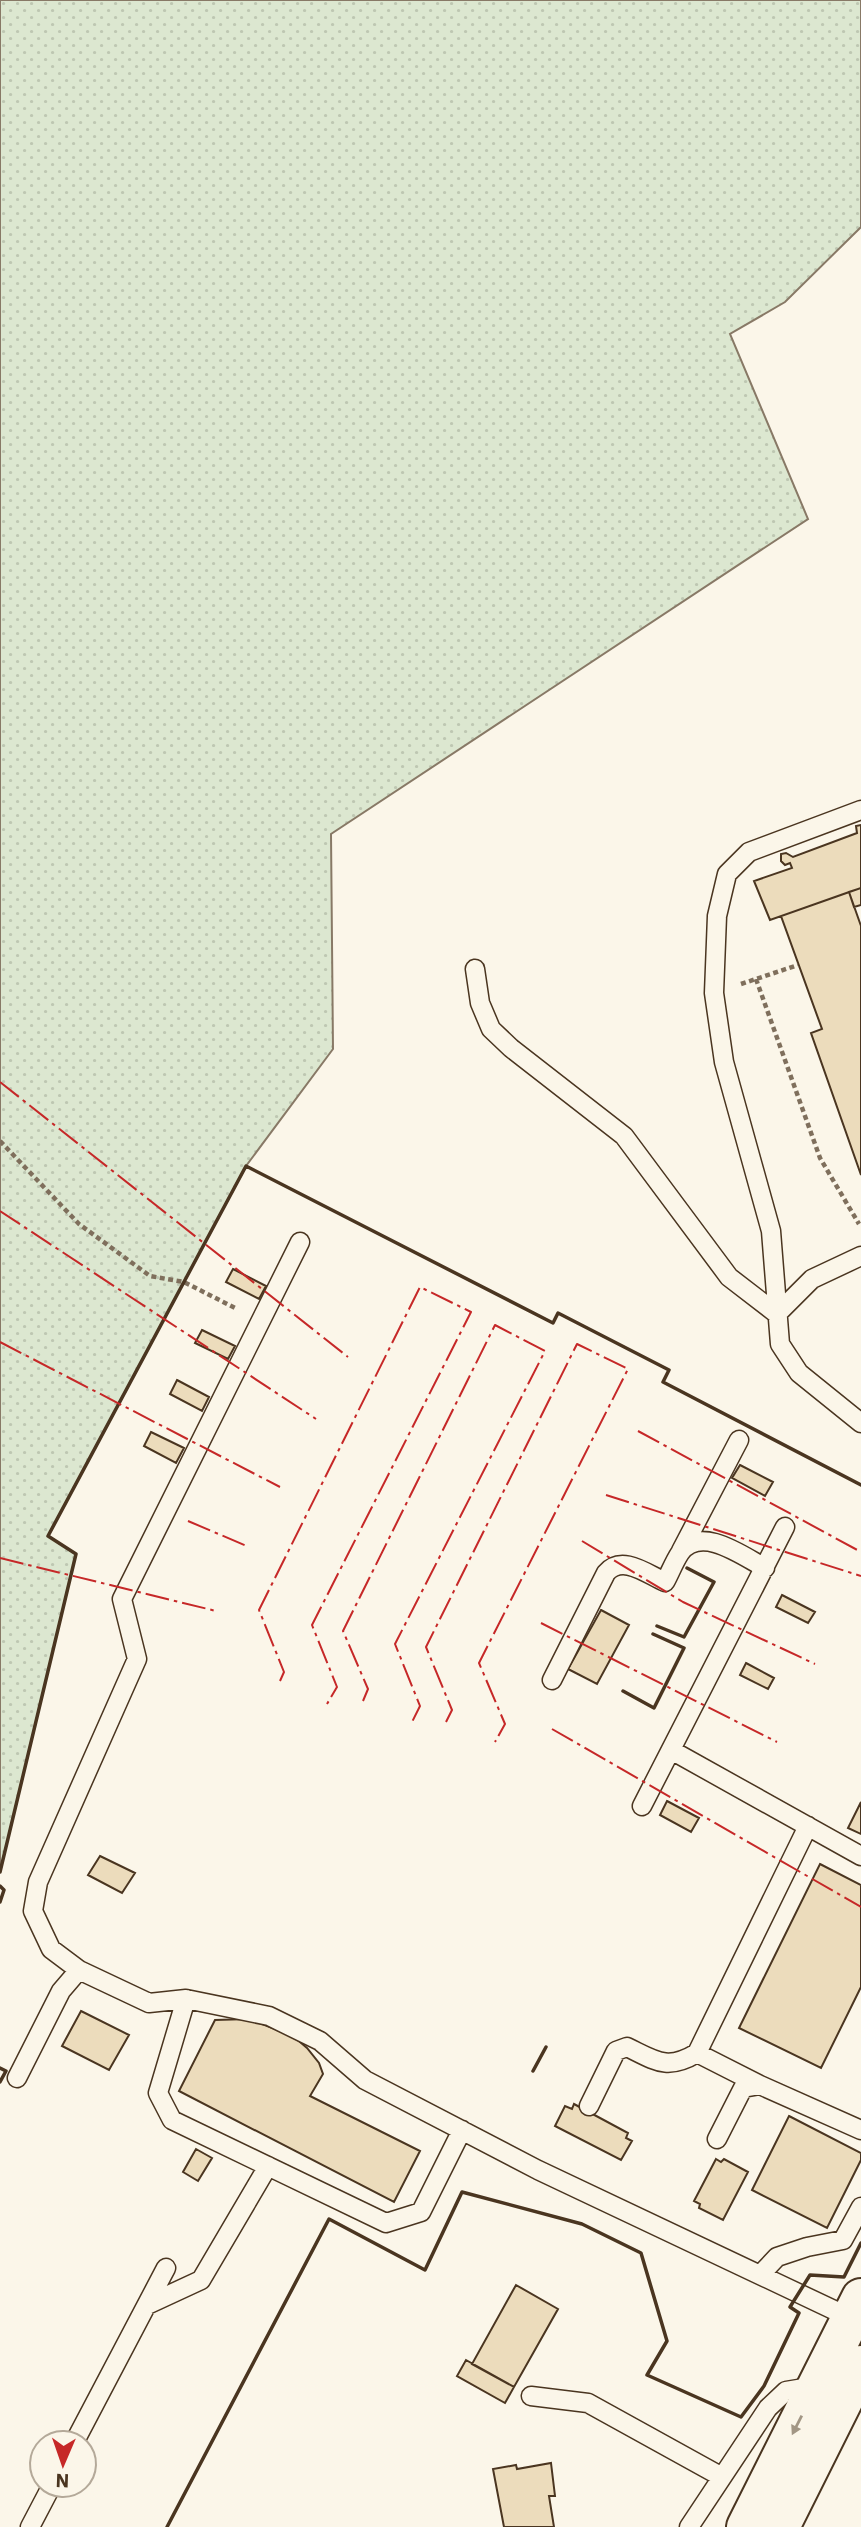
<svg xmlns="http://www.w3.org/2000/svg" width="861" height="2527" font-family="'IBM Plex Sans',sans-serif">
	<defs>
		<pattern id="grass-dots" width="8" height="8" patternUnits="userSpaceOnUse" patternTransform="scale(1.75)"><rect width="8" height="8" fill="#dce7d0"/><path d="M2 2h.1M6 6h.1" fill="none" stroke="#bec7b2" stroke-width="1.8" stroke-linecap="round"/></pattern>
	</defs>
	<rect width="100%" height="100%" fill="#fbf6e9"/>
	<path fill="url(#grass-dots)" stroke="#887966" stroke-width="2" d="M0 0H861V227L785 302 730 334 808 519 331 834 333 1049 246 1166 48 1536 76 1554 0 1872Z"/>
	<path fill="#ecdcbc" stroke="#4a3520" stroke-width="2" d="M861 825V888L770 920 754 881 792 868 790 863 785 865 781 861V854L786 853 793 857 857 833 856 826Z
		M861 888V905L854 907 849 892Z
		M849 892 861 926V1175L811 1033 822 1029 781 916Z
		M233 1269 266 1286 259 1299 226 1282Z
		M202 1330 235 1346 228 1359 195 1343Z
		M177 1380 209 1397 202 1411 170 1394Z
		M151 1432 184 1448 176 1463 144 1446Z
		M740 1465 773 1482 765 1496 732 1478Z
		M782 1595 815 1612 808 1623 776 1607Z
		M601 1610 629 1625 597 1684 568 1669Z
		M746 1663 774 1678 768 1689 740 1675Z
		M667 1801 699 1818 691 1832 660 1815Z
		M861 1802V1834L848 1828Z
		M100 1856 135 1873 122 1893 88 1875Z
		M820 1864 861 1885V1987L821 2068 739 2028Z
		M81 2011 129 2035 109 2070 62 2046Z
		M249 2019 293 2036 307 2048 319 2063 323 2074 310 2096 420 2151 394 2202 179 2091 215 2020Z
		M574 2104 628 2133 626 2138 632 2141 621 2160 555 2126 565 2106 572 2109Z
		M789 2116 861 2153V2160L827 2228 752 2190Z
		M196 2149 212 2158 198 2181 183 2172Z
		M716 2159 721 2162 724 2159 748 2172 723 2220 699 2208 700 2204 694 2201Z
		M516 2285 558 2309 514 2387 472 2364Z
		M466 2360 514 2387 505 2403 457 2376Z
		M551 2463 555 2496H549L554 2527H504L493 2469 516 2465 517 2469Z"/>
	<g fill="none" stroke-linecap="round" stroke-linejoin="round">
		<g stroke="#4a3520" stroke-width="21">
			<path id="lane" d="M861 810 749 852 727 874 717 916 714 993 724 1062 771 1231 780 1344 799 1373 861 1423
				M475 969 480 1003 491 1029 511 1048 624 1136 729 1277 777 1314 812 1279 861 1256
				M300 1242 122 1599 137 1659 38 1882 33 1911 51 1949 79 1970 149 2003 186 1999 269 2016 320 2041 365 2080 538 2170 855 2320
				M681 1551 739 1440
				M552 1680 606 1573C622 1554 647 1574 665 1582 670 1573 674 1562 680 1553 700 1524 743 1556 765 1568
				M671 1750 861 1856
				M642 1806 785 1527
				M186 1999 158 2093 172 2120 386 2223 421 2212 462 2130
				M697 2053 808 1826
				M17 2078 61 1991 79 1970
				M589 2106 616 2051 627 2047C656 2061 667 2071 697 2053L760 2085
				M717 2139 743 2088 760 2085 861 2130
				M761 2274 777 2257 807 2247 843 2240 861 2207
				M147 2305 201 2280 268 2166
				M531 2396 588 2403 722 2477
				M74 2443 166 2268
				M30 2527 52 2485
				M689 2527 768 2408 786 2391 816 2386"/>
		</g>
		<g stroke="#4a3520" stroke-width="42">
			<path id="secondary" d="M746 2527 861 2298
				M780 2527 861 2365"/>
		</g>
		<path stroke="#7f6f5c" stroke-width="4.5" stroke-dasharray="5 3.5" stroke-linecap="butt" d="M756 979 820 1158 859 1224
			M741 984 798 965
			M0 1141 79 1224 150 1276 184 1282 237 1309"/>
		<use href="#lane" stroke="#fbf6e9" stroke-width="18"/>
		<use href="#secondary" stroke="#fbf6e9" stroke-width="38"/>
		<path stroke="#4a3520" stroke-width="3.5" d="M657 1626 684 1637 714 1582 687 1568
			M623 1691 654 1708 684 1648 653 1634
			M0 1872 76 1554 48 1536 246 1166 553 1323 558 1313 669 1370 663 1382 861 1485
			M0 1886 4 1890 0 1902
			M0 2068 6 2071 0 2082
			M533 2071 546 2047
			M167 2527 329 2219 425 2270 462 2192 582 2224 641 2253 667 2341 647 2375 741 2417 764 2386 799 2313 790 2307 810 2275 844 2277 861 2243"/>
		<path stroke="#c62828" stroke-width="2" stroke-dasharray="24 5 3.5 5" stroke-linecap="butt" d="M0 1082 348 1357
			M0 1211 316 1419
			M0 1342 280 1487
			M638 1431 861 1552
			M606 1495 861 1576
			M188 1521 249 1547
			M582 1541 683 1602 815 1664
			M0 1558 216 1611
			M541 1623 777 1742
			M280 1681 284 1672 259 1610 420 1287 471 1312 312 1625 337 1687 327 1704
			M363 1701 368 1689 343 1631 495 1325 545 1351 395 1644 420 1706 412 1722
			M446 1722 452 1710 426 1647 577 1344 628 1369 479 1663 505 1724 495 1742
			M552 1729 861 1907"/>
	</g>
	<defs><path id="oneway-solid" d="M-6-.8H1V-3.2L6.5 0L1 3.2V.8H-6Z" transform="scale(1.75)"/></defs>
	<use fill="#a29684" href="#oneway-solid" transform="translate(797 2425) rotate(117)"/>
	<g transform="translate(63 2464) rotate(182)"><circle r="33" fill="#fbf6e9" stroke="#b4a999" stroke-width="2"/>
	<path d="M0-5L12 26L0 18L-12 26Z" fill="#c62828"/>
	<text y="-10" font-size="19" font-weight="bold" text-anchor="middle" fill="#4a3520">N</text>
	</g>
</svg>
